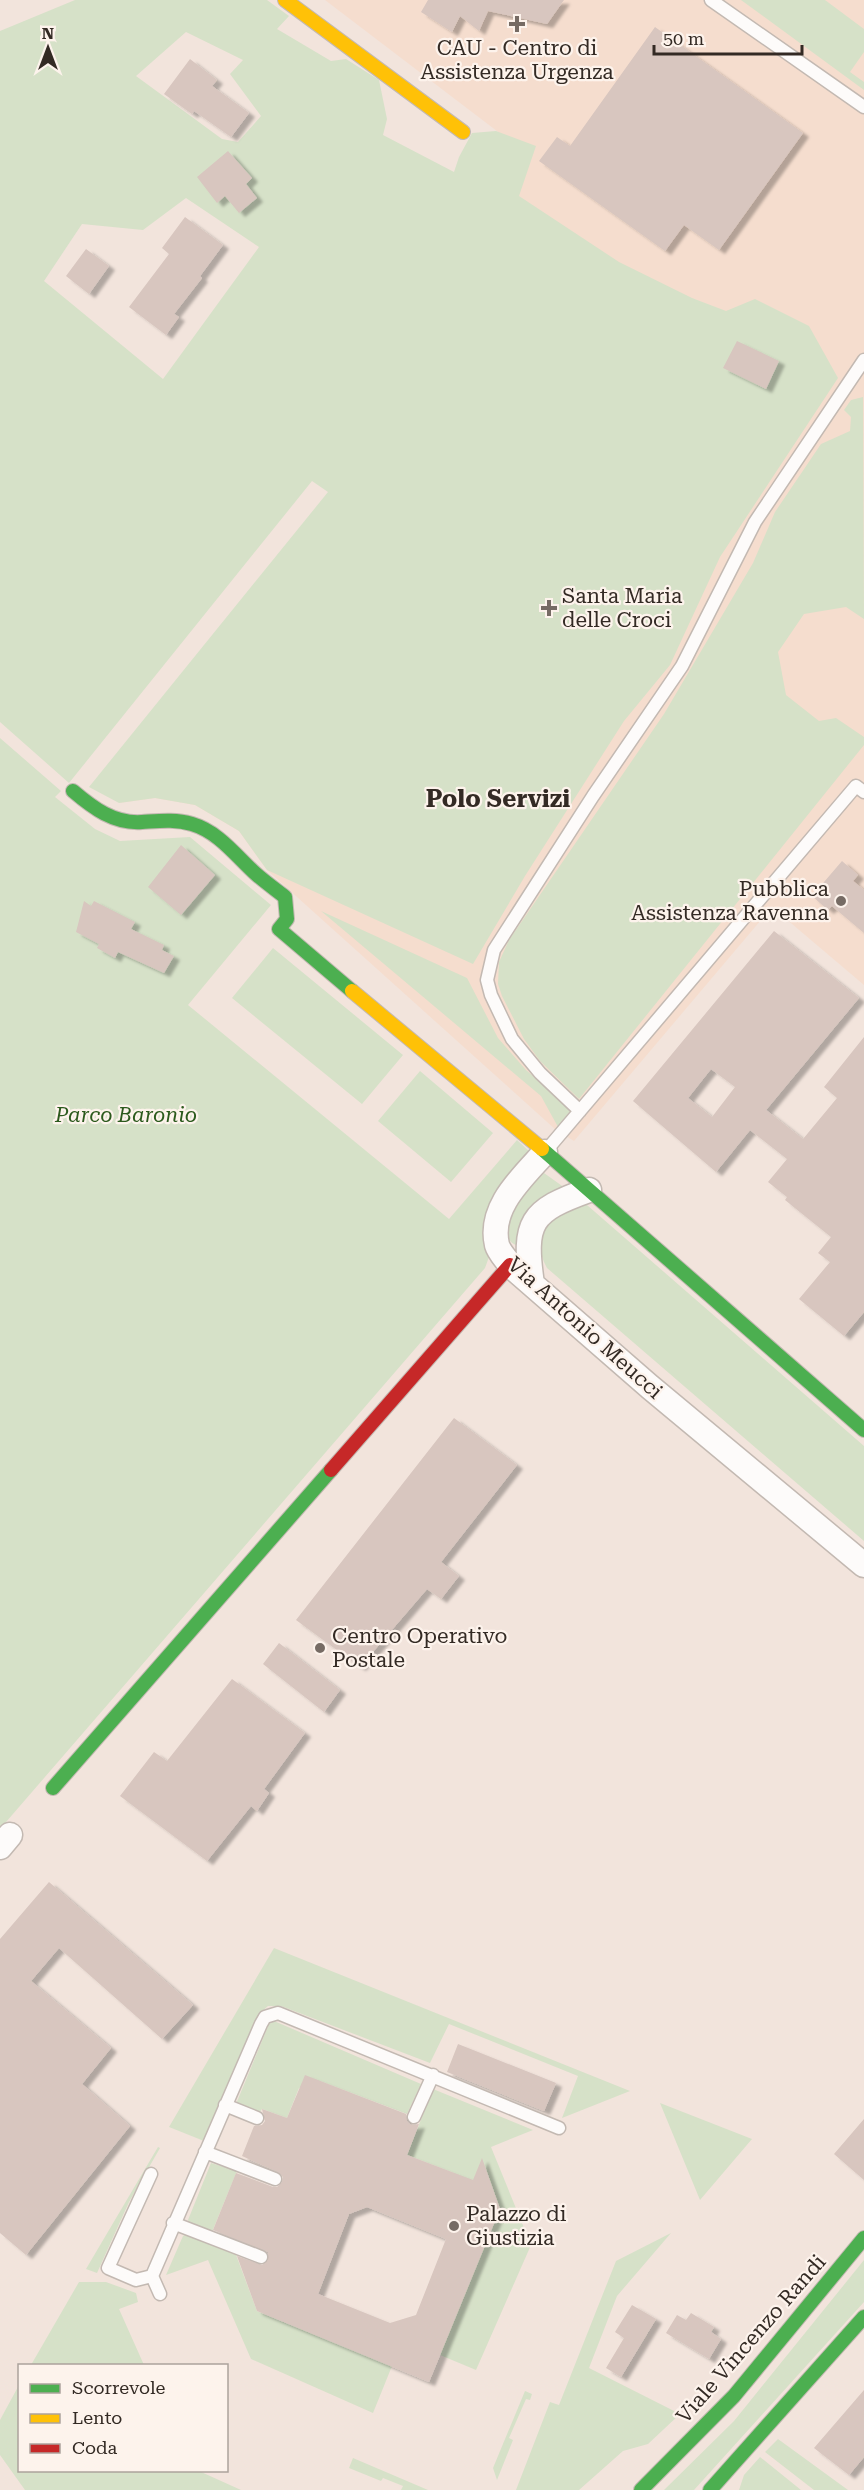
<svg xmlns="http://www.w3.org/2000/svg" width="864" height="2490" font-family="'Roboto Serif',serif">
	<defs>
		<filter id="shadow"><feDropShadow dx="6" dy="4" stdDeviation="1.5" flood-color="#0004"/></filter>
	</defs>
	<rect width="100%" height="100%" fill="#f2e4dc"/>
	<path fill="#f5ddce" d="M325 0H864V985L772 907 574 1141 556 1130 267 870 239 831 195 805 155 798 119 803 490 293 510 141Z"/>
	<path fill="#d6e1c8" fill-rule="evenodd" d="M75 0H267L289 16 277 29 331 61 346 59 379 80 387 119 383 135 454 172 459 157 472 133 496 131 536 146 519 196 619 262 692 298 726 311 755 299 809 326 838 378 720 557 670 665 624 721 525 876 473 964 267 870 239 831 195 805 155 798 119 803 89 787 328 492 312 481 69 783 0 722V31ZM186 32 243 60 230 74 261 116 238 142 222 139 136 76ZM186 198 259 247 163 379 44 281 82 224 143 230Z
		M741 0H825L864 29V52L850 72 864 82V90Z
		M863 397 864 619 846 607 804 614 778 652 786 695 819 721 836 718 864 737V745L579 1099 540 1061 524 1039 502 996 498 984 499 962 509 940 664 714 753 563 775 512 821 444 850 431 851 417 844 410 851 400Z
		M0 738 61 791 55 797 95 829 120 841 190 837 271 905 188 1005 449 1219 517 1140 532 1154 486 1245 489 1257 485 1268 0 1829Z
		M321 911 467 978 498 1038 526 1070 572 1109 558 1127 541 1096Z
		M273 948 403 1055 362 1104 232 998Z
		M420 1071 493 1133 451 1182 378 1121Z
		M544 1173 565 1188C529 1201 525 1210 518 1246 510 1243 509 1240 507 1232 502 1209 529 1186 544 1173Z
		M587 1205 864 1446V1541L547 1268C528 1236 554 1207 587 1205Z
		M274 1948 630 2091 562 2118 578 2076 449 2024 430 2063 281 2006H268L260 2013 204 2141 169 2127Z
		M274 2021 421 2084 407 2114 320 2081 299 2088 287 2118 262 2109 259 2113 236 2104 269 2024Z
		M433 2089 533 2130 491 2147 531 2245 476 2370 440 2355 482 2159 471 2187 454 2173 407 2155Z
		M660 2103 752 2139 700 2200Z
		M158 2147 160 2148 129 2202 97 2273 86 2269Z
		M211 2163 237 2171 212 2232 189 2223 188 2220Z
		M671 2233 617 2296 589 2368 680 2414 648 2444 623 2451 579 2490H516L550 2402 559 2405 616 2261Z
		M185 2235 235 2252 257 2311 392 2366 373 2413 251 2359 208 2260 166 2275 183 2236Z
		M864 2260V2302L694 2490H664L734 2421Z
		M79 2282H106L136 2293 138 2302 119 2309 144 2365H31Z
		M19 2385 20 2470 199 2471 241 2490H25L0 2455V2420Z
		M525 2391 532 2394 530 2400 526 2399 509 2438 513 2440 497 2480 493 2468Z
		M778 2439 848 2490H814L765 2452Z
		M760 2457 801 2490H739L744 2475Z
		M353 2458 428 2490H401L403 2486 383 2478 381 2481 349 2468Z"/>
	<path fill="#d8c6bf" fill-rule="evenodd" filter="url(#shadow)" d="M428 0H564L547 24 488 11 479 31 460 16 452 32 421 12Z
		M655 27 803 133 719 250 684 225 665 251 539 161 557 137 570 146Z
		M190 59 217 80 212 86 249 113 231 137 194 111 192 114 164 94Z
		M228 151 252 178 246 184 257 198 239 213 225 196 217 203 197 177Z
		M185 217 223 245 200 276 202 278 174 314 179 317 166 335 129 307 169 254 162 248Z
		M86 249 109 266 89 294 66 276Z
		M737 341 779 361 766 389 723 368Z
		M181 845 215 875 181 915 148 887Z
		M842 861 858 875 853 881 864 890V933L832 906 828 910 812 896Z
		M84 901 91 906 94 901 135 922 131 929 164 945 162 950 174 956 164 973 118 952 115 958 97 948 99 944 76 932Z
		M774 931 859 998 766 1110 803 1139 837 1098 824 1087 864 1037V1312L844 1336 799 1299 830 1262 818 1253 831 1237 785 1200 787 1197 768 1182 787 1159 750 1130 716 1172 633 1101ZM711 1069 735 1087 712 1117 688 1098Z
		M454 1418 517 1465 441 1562 459 1576 441 1599 427 1589 360 1667 296 1620Z
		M279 1643 340 1690 324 1712 263 1664Z
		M232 1679 305 1733 264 1789 269 1793 257 1811 251 1806 207 1861 120 1796 154 1752 167 1761Z
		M49 1882 193 2005 162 2039 59 1948 31 1981 111 2048 82 2084 130 2126 26 2255 0 2233V1939Z
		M458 2044 556 2083 544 2111 447 2072Z
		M305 2075 406 2114 407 2121 411 2125 419 2124 407 2155 473 2180 482 2158 500 2209 429 2382 257 2311 237 2256 262 2265 268 2260V2252L213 2230 236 2173 273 2187H277L282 2182 283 2177 278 2172 242 2156 254 2126 262 2125 265 2121 262 2109 287 2118ZM367 2207 446 2239 416 2315 390 2323 318 2294 349 2214Z
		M864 2119V2180L834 2154Z
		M632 2305 656 2319 621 2377 606 2368 624 2338 615 2332Z
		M691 2313 714 2327 711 2332 721 2339 709 2359 666 2333 677 2315 686 2320Z
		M864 2390V2457L849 2475 814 2448Z"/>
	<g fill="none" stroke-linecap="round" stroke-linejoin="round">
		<g stroke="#c3b9b2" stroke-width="15">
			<path id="lane" d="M711 0 864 107
				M580 1111 540 1073 512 1039 491 995 487 980 494 950 593 796 682 666 755 522 864 360
				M545 1152 856 786 864 792
				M225 2105 257 2118
				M414 2117 433 2075
				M205 2152 275 2179
				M151 2174 108 2268 136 2280 152 2276 261 2024 265 2017 278 2013 559 2128
				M173 2223 261 2257
				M152 2276 160 2294"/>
		</g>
		<g stroke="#c3b9b2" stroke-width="27">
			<path id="street" d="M545 1152C523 1177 488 1207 497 1245 499 1252 506 1259 510 1265L650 1387 864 1565
				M532 1284C523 1222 530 1211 589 1190
				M0 1847 10 1835"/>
		</g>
		<g stroke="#c3b9b2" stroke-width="16">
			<path id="fast" d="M73 791C93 808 114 824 142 822 159 821 175 819 192 824 219 832 236 856 256 874 265 882 275 889 285 897L287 919 279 929 352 991
				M542 1149 864 1430
				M53 1788 331 1470
				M641 2490 734 2396 864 2238
				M710 2490 864 2317"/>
		</g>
		<g stroke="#c3b9b2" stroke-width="16">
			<path id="slow" d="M285 0 463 132
				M352 991 542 1149"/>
		</g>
		<g stroke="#c3b9b2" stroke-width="16">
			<path id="jam" d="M331 1470 510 1265"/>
		</g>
		<use href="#lane" stroke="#fdfbfa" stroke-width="12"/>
		<use href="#street" stroke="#fdfbfa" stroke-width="24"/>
		<use href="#fast" stroke="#4caf50" stroke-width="14"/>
		<use href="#slow" stroke="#ffc107" stroke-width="14"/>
		<use href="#jam" stroke="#c62828" stroke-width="14"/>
	</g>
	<g fill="#766b64" stroke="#fdf3ec" stroke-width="2">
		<path d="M514 15h6v6h6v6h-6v6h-6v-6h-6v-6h6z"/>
		<path d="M546 599h6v6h6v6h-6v6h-6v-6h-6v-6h6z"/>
		<circle cx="841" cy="901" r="6"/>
		<circle cx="320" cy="1648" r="6"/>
		<circle cx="454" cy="2226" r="6"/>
	</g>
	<g text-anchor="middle" stroke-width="4.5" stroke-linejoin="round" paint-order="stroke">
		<g font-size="21" fill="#332a24" stroke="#fdf3ec" text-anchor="start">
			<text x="517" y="55" text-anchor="middle">CAU - Centro di<tspan x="517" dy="24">Assistenza Urgenza</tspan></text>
			<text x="562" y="603">Santa Maria<tspan x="562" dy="24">delle Croci</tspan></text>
			<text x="829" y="896" text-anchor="end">Pubblica<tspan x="829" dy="24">Assistenza Ravenna</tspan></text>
			<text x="332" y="1643">Centro Operativo<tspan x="332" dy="24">Postale</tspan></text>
			<text x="466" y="2221">Palazzo di<tspan x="466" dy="24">Giustizia</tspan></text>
		</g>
		<g font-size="21" font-style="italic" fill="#2c5a1d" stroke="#fdf3ec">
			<text x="126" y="1122">Parco Baronio</text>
		</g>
		<g font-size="21" fill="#332a24" stroke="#fdf3ec">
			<text transform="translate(585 1328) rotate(42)" y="7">Via Antonio Meucci</text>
			<text transform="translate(751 2339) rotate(-49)" y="7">Viale Vincenzo Randi</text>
		</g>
		<g font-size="24" font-weight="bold" fill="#332a24" stroke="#fdf3ec">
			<text x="498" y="807">Polo Servizi</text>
		</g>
	</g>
	<rect x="18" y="2364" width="210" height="108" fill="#fdf3ec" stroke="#aca39c" stroke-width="1.5"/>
	<rect x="30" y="2384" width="30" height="9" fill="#4caf50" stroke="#aca39c" stroke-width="1.5"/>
	<text x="72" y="2394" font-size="18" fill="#332a24">Scorrevole</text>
	<rect x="30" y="2414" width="30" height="9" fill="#ffc107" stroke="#aca39c" stroke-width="1.5"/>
	<text x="72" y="2424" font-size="18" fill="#332a24">Lento</text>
	<rect x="30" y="2444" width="30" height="9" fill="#c62828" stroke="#aca39c" stroke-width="1.5"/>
	<text x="72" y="2454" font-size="18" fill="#332a24">Coda</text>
	<g transform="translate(48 48)" stroke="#fdf3ec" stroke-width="4.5" paint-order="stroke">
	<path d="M0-4.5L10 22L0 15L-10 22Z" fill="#332a24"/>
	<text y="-9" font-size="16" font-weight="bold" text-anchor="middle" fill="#332a24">N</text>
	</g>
	<path d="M654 45v9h148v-9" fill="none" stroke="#332a24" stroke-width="3"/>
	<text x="663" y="45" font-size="18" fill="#332a24" stroke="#fdf3ec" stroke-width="4.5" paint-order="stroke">50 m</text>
</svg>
